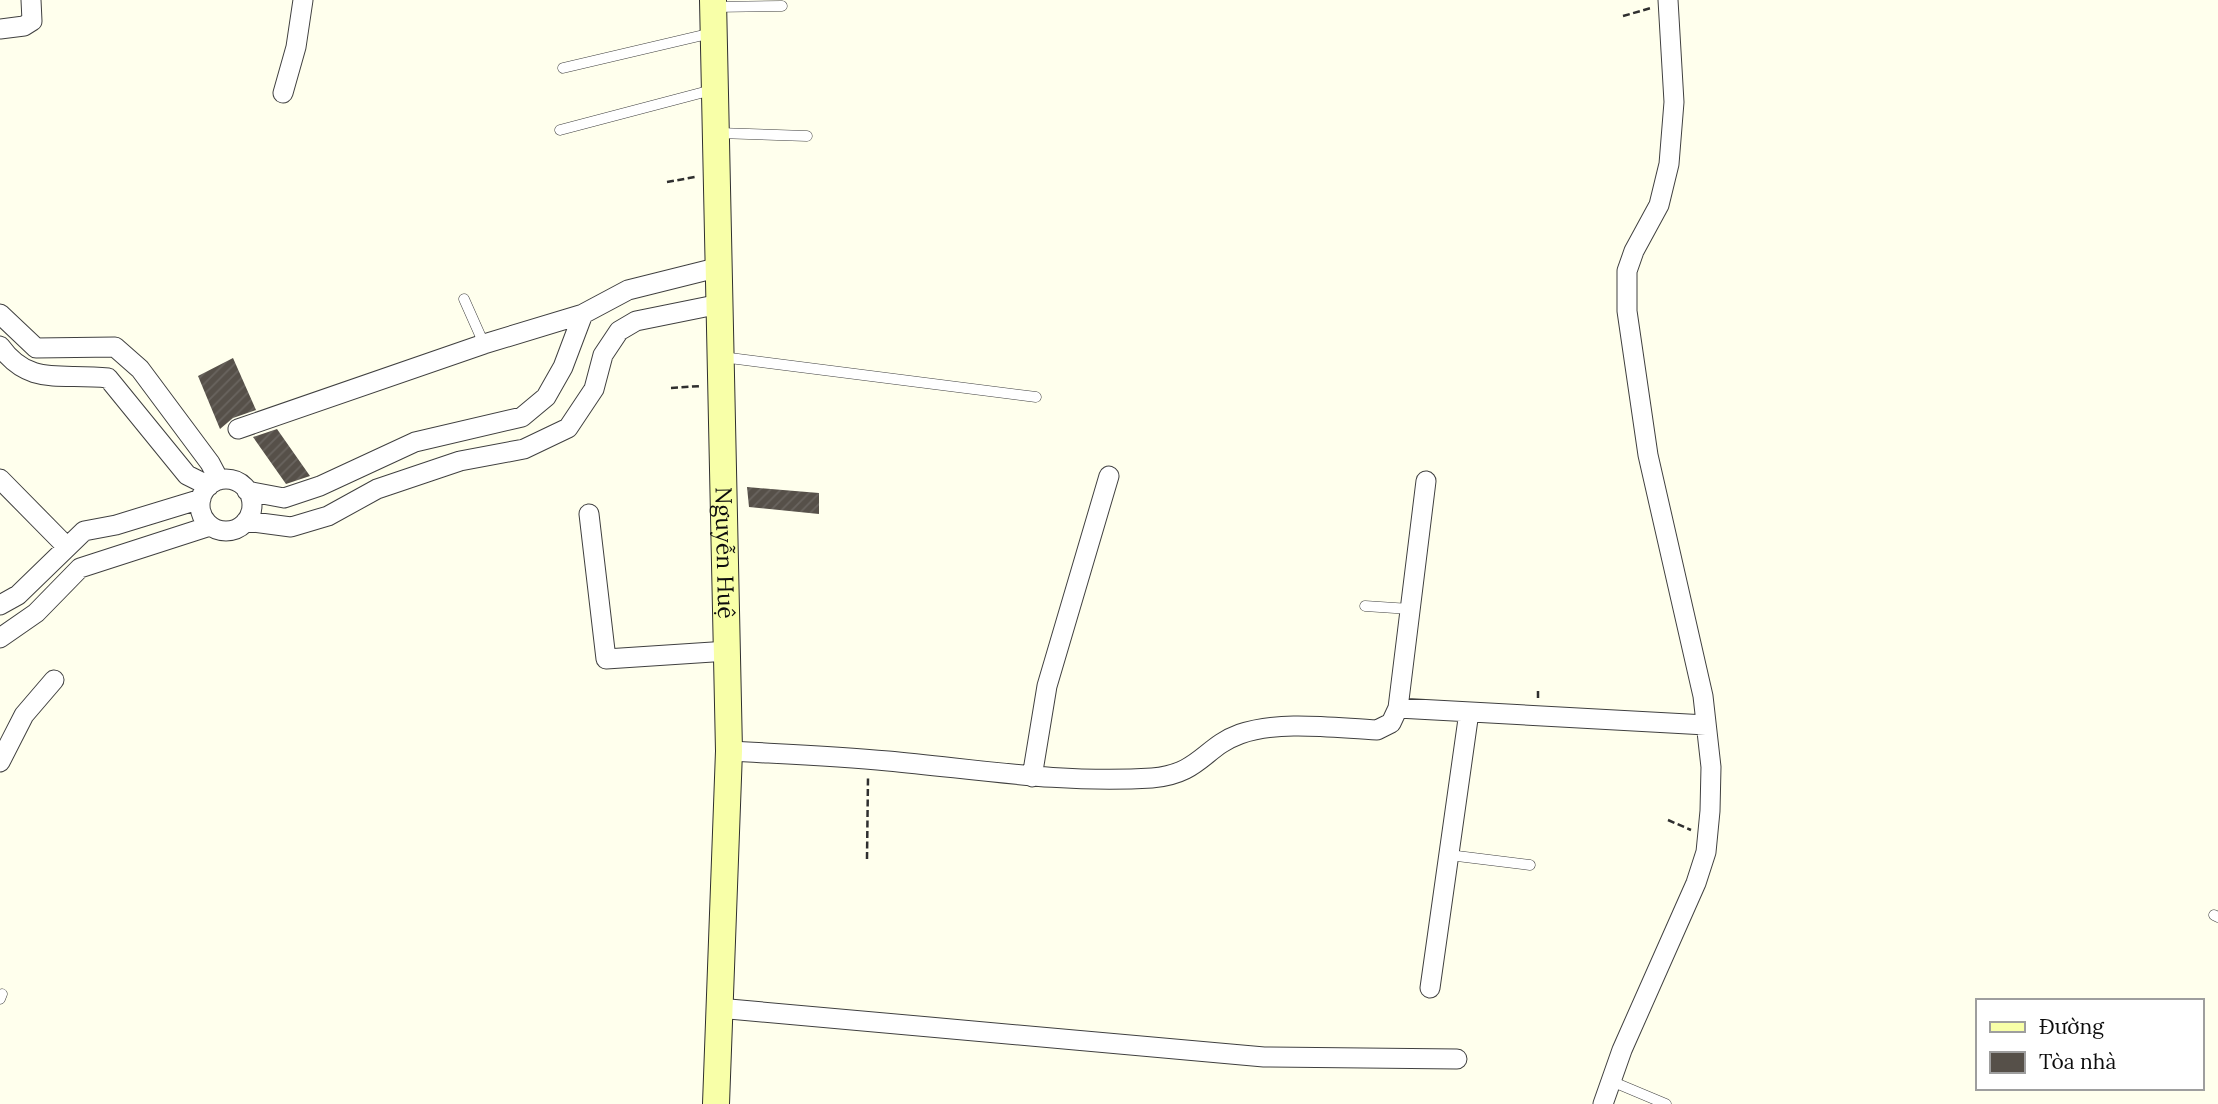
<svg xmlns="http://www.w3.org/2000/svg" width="2218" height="1104" font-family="Lora,serif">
	<defs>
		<pattern id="building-hatch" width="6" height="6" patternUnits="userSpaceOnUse" patternTransform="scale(1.75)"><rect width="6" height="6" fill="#565049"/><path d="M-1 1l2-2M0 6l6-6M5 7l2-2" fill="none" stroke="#69645f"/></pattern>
	</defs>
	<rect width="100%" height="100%" fill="#ffffed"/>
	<path fill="url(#building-hatch)" d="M233 358 256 410 233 418 220 429 198 376Z
		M277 429 310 476 286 484 253 437Z
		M747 487 819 493V514L749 507Z"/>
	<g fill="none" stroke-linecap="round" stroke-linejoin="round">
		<g stroke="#404040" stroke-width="11">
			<path id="lane" d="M713 7 782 6
				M563 68 712 33
				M560 130 712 90
				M718 133 807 136
				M464 299 484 344
				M722 357 1036 397
				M1365 606 1410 609
				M1449 855 1530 865
				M2214 915 2218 917
				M0 999 2 994
				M1611 1081 1666 1104"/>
		</g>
		<g stroke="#404040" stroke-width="21">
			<path id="street" d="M0 29 24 26 32 21 31 0
				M283 93 296 47 303 0
				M0 314 36 348 115 347 140 369 210 463 219 480
				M0 346C30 388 63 372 108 378L187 475 209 486
				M238 429 484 344 583 314
				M0 479 67 547
				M200 505a26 26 0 1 1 52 0a26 26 0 1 1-52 0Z
				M247 491 284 498 320 486 415 442 522 417 546 397 563 367 583 314 628 290 720 267
				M589 514 606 659 728 651
				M246 521 291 527 328 516 377 489 460 461 524 449 568 428 594 389 603 355 619 331 636 321 720 304
				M0 605 18 595 84 531 116 525 201 499
				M0 638 36 613 80 568 210 526
				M1398 708 1706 725
				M729 751C782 754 835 756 888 761 976 769 1062 784 1152 778 1200 774 1204 747 1240 734 1281 720 1334 728 1377 730L1391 723 1398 708 1426 481
				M0 762 24 715 54 680
				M1032 777 1047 686 1109 476
				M1430 988 1469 712
				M718 1008 1264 1057 1457 1059
				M1603 1104 1622 1050 1696 883 1706 852 1710 811 1711 767 1703 696 1648 455 1627 311V271L1634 251 1659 205 1669 164 1674 102 1668 0"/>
		</g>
		<g stroke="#2f2f2f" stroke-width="28">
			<g id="secondary">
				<path id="s1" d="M713 0 729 751 716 1104"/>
			</g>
		</g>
		<path stroke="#2f2f2f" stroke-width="2.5" stroke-dasharray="7 3.5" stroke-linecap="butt" d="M1623 16 1651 8
			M667 182 695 177
			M671 388 701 386
			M1538 691V699
			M1668 820 1691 830
			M867 859 868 777"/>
		<use href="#lane" stroke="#fff" stroke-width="10"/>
		<use href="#street" stroke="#fff" stroke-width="19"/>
		<use href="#secondary" stroke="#f8ffa8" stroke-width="26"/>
	</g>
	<g text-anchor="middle" stroke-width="7" stroke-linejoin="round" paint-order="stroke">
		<g font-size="23" fill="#0d0d0d" stroke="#fff">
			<text dy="8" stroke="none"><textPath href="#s1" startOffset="553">Nguyễn Huệ</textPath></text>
		</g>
	</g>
	<rect x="1976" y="999" width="228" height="91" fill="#ffffff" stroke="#9e9e9e" stroke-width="2"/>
	<rect x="1990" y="1022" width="35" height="10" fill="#f8ffa8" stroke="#9e9e9e" stroke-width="2"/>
	<text x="2039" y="1034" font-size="21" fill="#0d0d0d">Đường</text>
	<rect x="1990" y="1052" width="35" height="21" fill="#565049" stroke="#9e9e9e" stroke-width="2"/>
	<text x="2039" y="1069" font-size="21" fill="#0d0d0d">Tòa nhà</text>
</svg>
